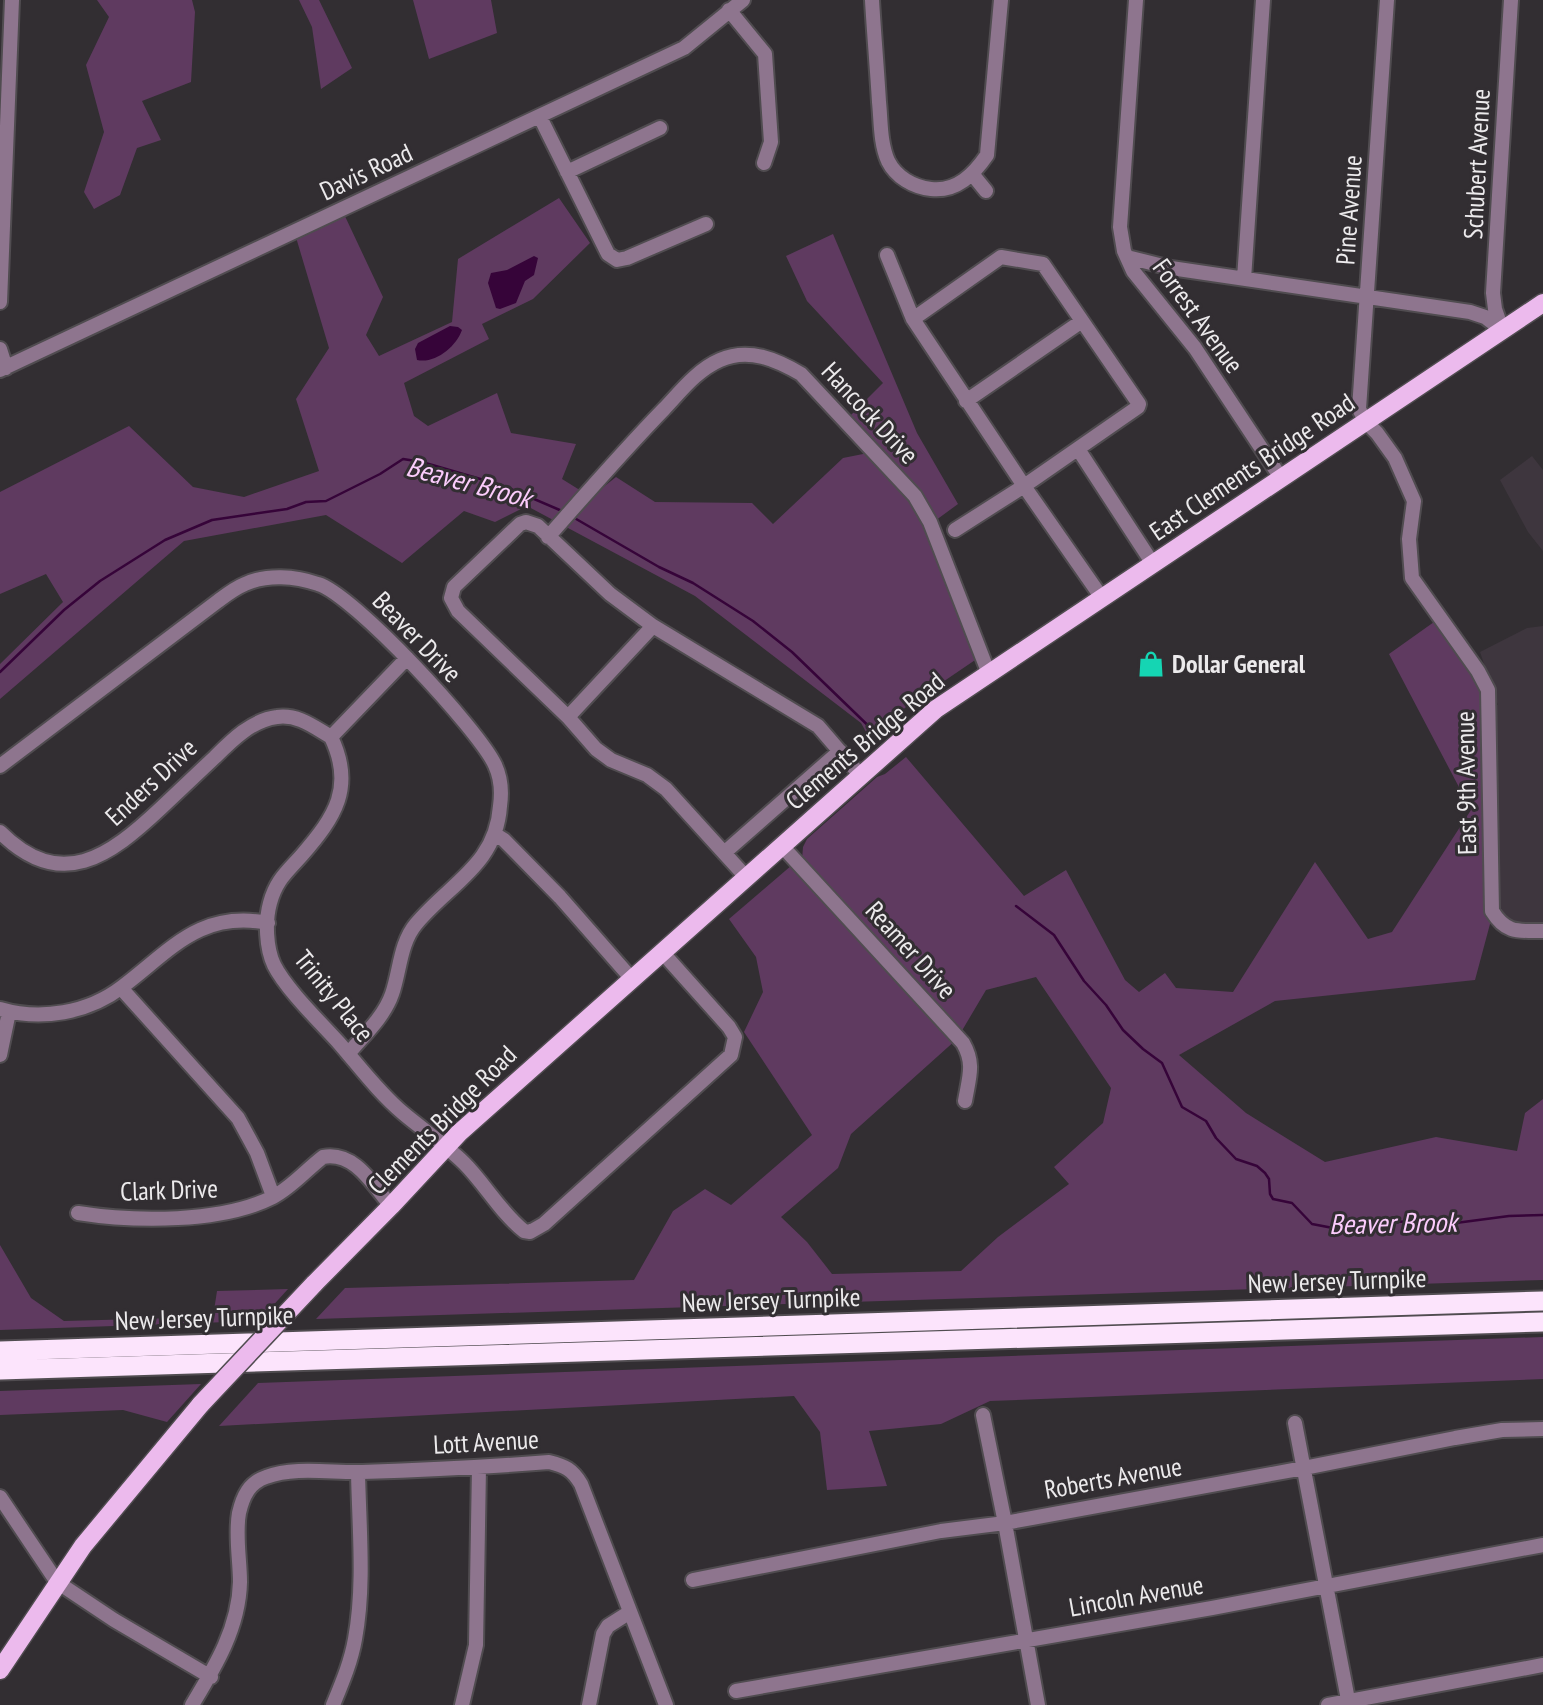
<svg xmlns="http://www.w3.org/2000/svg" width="1543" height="1705" font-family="'PT Sans Narrow',sans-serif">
	<rect width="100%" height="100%" fill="#322e32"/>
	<path fill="#3e363e" d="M1532 456 1543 470V551L1528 532 1500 480Z
		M1543 626V930L1490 924 1492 705H1498L1480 652 1527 628Z"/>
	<path fill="#5f3a60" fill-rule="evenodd" d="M97 0H192L195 12 191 82 142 101 161 140 137 148 120 195 94 209 84 192 104 132 86 65 109 17Z
		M299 0H319L352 68 321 89 312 27Z
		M413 0H491L497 33 429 59Z
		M559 198 590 243 533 299 482 324 489 339 404 383 414 416 428 426 497 393 511 433 576 444 562 479 591 497 616 477 655 502 752 503 773 524 843 458 878 451 849 417 883 383 807 301 786 256 833 234 917 433 958 504 928 526 981 656 906 707 870 739 861 723 695 596 527 506 495 522 464 511 402 563 326 515 184 541 0 699V664L63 602 46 574 0 594V492L129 426 193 487 244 497 319 471 296 399 329 348 295 234 343 212 383 297 366 335 379 356 452 322 458 259Z
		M1441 617 1492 705 1490 924 1475 980 1275 1001 1179 1055 1246 1113 1325 1162 1436 1137 1517 1151 1525 1113 1543 1099V1280L316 1319 345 1288 634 1280 673 1211 705 1189 731 1205 812 1135 744 1032 763 992 756 957 729 919 792 865 919 1007 927 998 802 860 803 847 807 839 877 777 885 774 906 757 1024 896 1066 870 1125 980 1139 992 1165 973 1176 988 1233 992 1315 862 1368 939 1392 932 1471 810 1389 654ZM1036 977 1111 1088 1103 1123 1054 1167 1069 1184 998 1237 961 1271 832 1274 807 1242 781 1217 838 1168 851 1134 957 1039 986 990Z
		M0 1245 31 1298 64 1321 213 1317 217 1291 288 1289 259 1321 0 1330Z
		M1543 1337V1379L990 1401 941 1424 869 1431 887 1486 827 1490 820 1432 794 1396 219 1426 258 1383Z
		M201 1384 167 1422 123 1410 0 1415V1391Z"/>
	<path fill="#360439" d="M534 256 538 258 534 275 525 281 516 303 500 309 496 308 488 283 491 273 507 270Z
		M450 326 458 327 462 330C456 347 435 364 417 360L415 349 418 343Z"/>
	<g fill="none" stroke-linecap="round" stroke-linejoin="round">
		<path stroke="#360439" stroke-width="2.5" d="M571 516 659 567 693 583 753 621 792 652 882 739
			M0 672 64 610 100 581 165 540 212 520 287 509 306 502 326 501 380 474 403 459 422 462 501 485 562 511
			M1016 906 1054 935 1084 981 1106 1005 1123 1030 1143 1049 1162 1063 1182 1107 1206 1121 1216 1138 1236 1159 1257 1166 1265 1173 1269 1179 1270 1194 1273 1199 1292 1203 1312 1224 1333 1228 1388 1221 1448 1224 1509 1216 1543 1215"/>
		<g stroke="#504c50" stroke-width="18">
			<path id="minor" d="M872 0C874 34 877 68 879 102 881 121 880 143 888 161 896 177 913 187 931 189 957 192 974 174 987 155L1001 0
				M1136 0 1120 227 1124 251 1133 271 1195 348 1281 478
				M1387 0 1359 409 1366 422 1377 433 1395 458 1414 501 1409 539 1412 578 1478 671 1488 690 1492 911C1506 934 1519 931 1543 931
				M729 10 765 54 771 142 764 163
				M540 117 608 254 617 260 627 258 706 224
				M567 172 660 128
				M973 175 986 191
				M887 255 913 319 1024 486 1102 598
				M1127 257 1171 268 1470 312 1485 317 1502 330
				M1244 279 1263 0
				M0 302 12 0
				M913 319 1001 257 1043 264 1139 404 1138 407 1024 486 955 530
				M1502 329 1495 309 1493 293 1511 0
				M0 349 6 368
				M0 370 684 48 743 0
				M966 401 1082 321
				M1078 449 1153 564
				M548 537C586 494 624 450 664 409 681 391 697 370 720 360 749 347 777 360 801 374L915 496 930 522 989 674
				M653 626 610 594 538 526 526 522 520 524 454 587 451 598 458 611 568 717 596 749 611 760 647 775 666 789 746 877
				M568 717 653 626 818 726 861 776
				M331 737C355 787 335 817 302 855 287 872 276 880 270 903 265 921 266 948 274 965 286 989 320 1022 339 1043 359 1066 379 1093 403 1113 423 1130 446 1145 464 1163 485 1184 501 1213 524 1231L530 1232 544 1224 731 1055 735 1037 729 1027 662 952
				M331 737 407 658
				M0 766 218 601C226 595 235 588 245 584 267 574 295 576 318 584 353 594 479 730 495 765 501 778 502 792 500 806 496 865 450 883 416 924 400 943 400 971 392 994 384 1017 364 1035 348 1054
				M0 832C61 893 110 856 161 808 179 791 197 774 215 757 232 740 252 720 277 717 298 714 314 727 331 737
				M496 835 504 840 560 897 631 978
				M782 846 963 1043C975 1064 969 1077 965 1101
				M724 853 840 751
				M121 988 238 1118 257 1153 273 1196
				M0 1009C41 1021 88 1013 122 987 171 950 200 910 268 923
				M0 1055 9 1012
				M78 1213C135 1222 222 1223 273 1197 292 1187 306 1170 323 1157 355 1151 373 1185 391 1206
				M983 1415 1005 1523 1038 1705
				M1295 1423 1349 1705
				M0 1497 57 1582 114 1620 211 1677
				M693 1580 941 1531 1005 1523 1304 1468 1455 1438 1502 1430 1543 1429
				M736 1691 1212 1608 1543 1545
				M192 1705C215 1667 239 1628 240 1582 240 1560 235 1535 239 1513 243 1496 249 1483 266 1477 295 1466 332 1473 362 1472 424 1470 487 1467 549 1462 565 1466 572 1469 581 1484L666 1705
				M333 1705C342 1683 351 1662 355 1639 365 1585 359 1527 358 1472
				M462 1705 476 1645 479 1467
				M589 1705 603 1634 608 1626 630 1612
				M1328 1705 1543 1665"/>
		</g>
		<g stroke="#504c50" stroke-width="21">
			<path id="major" d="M314 1284 391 1206 459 1133 936 709 1543 303
				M0 1670 83 1546 201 1404"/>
		</g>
		<g stroke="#504c50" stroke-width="23">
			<path id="highway" d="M0 1351 1543 1301
				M0 1370 1543 1322"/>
		</g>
		<use href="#minor" stroke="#8e758e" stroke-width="14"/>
		<use href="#major" stroke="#ecbaed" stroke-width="18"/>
		<use href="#highway" stroke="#fce4fc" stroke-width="19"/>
		<g stroke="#504c50" stroke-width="21" stroke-linecap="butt">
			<path id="major-bridge" d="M201 1404 314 1284"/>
		</g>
		<use href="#major-bridge" stroke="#ecbaed" stroke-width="18"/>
	</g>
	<defs>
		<g id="shop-bare" transform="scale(2.1)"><path d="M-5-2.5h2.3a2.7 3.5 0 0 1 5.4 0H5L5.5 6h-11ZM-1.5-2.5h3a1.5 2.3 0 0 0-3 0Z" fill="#15d5b3" stroke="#322e32" stroke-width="2.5" paint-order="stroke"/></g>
	</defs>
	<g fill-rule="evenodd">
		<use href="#shop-bare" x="1151" y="664"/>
	</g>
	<g text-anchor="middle" stroke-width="6" stroke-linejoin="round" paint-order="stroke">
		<g font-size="26" fill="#eceaec" stroke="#322e32">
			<text transform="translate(1477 164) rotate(-87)" y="9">Schubert Avenue</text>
			<text transform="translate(366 172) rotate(-25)" y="9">Davis Road</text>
			<text transform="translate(1349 210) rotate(-86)" y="9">Pine Avenue</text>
			<text transform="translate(1198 316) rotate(54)" y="9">Forrest Avenue</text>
			<text transform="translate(870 413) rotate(47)" y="9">Hancock Drive</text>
			<text transform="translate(1252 467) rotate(-34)" y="9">East Clements Bridge Road</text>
			<text transform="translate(417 637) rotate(46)" y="9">Beaver Drive</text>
			<text transform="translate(865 741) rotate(-40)" y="9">Clements Bridge Road</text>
			<text transform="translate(151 782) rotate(-43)" y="9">Enders Drive</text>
			<text transform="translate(1466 783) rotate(-91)" y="9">East 9th Avenue</text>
			<text transform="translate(911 950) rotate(48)" y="9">Reamer Drive</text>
			<text transform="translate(334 996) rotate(51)" y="9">Trinity Place</text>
			<text transform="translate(442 1120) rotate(-45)" y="9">Clements Bridge Road</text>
			<text transform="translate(169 1190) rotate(-2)" y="9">Clark Drive</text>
			<text transform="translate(1337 1281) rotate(-2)" y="9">New Jersey Turnpike</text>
			<text transform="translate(771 1300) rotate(-2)" y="9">New Jersey Turnpike</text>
			<text transform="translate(204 1318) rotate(-2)" y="9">New Jersey Turnpike</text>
			<text transform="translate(486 1442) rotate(-3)" y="9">Lott Avenue</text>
			<text transform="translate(1113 1478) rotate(-10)" y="9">Roberts Avenue</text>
			<text transform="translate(1136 1596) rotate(-10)" y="9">Lincoln Avenue</text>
		</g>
		<g font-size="26" font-weight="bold" fill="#eceaec" stroke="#322e32" text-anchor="start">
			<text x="1172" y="673">Dollar General</text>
		</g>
		<g font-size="28" font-style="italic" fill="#fbccfc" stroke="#322e32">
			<text transform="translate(469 482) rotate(15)" y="10">Beaver Brook</text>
			<text transform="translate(1393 1223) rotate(-1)" y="10">Beaver Brook</text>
		</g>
	</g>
</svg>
